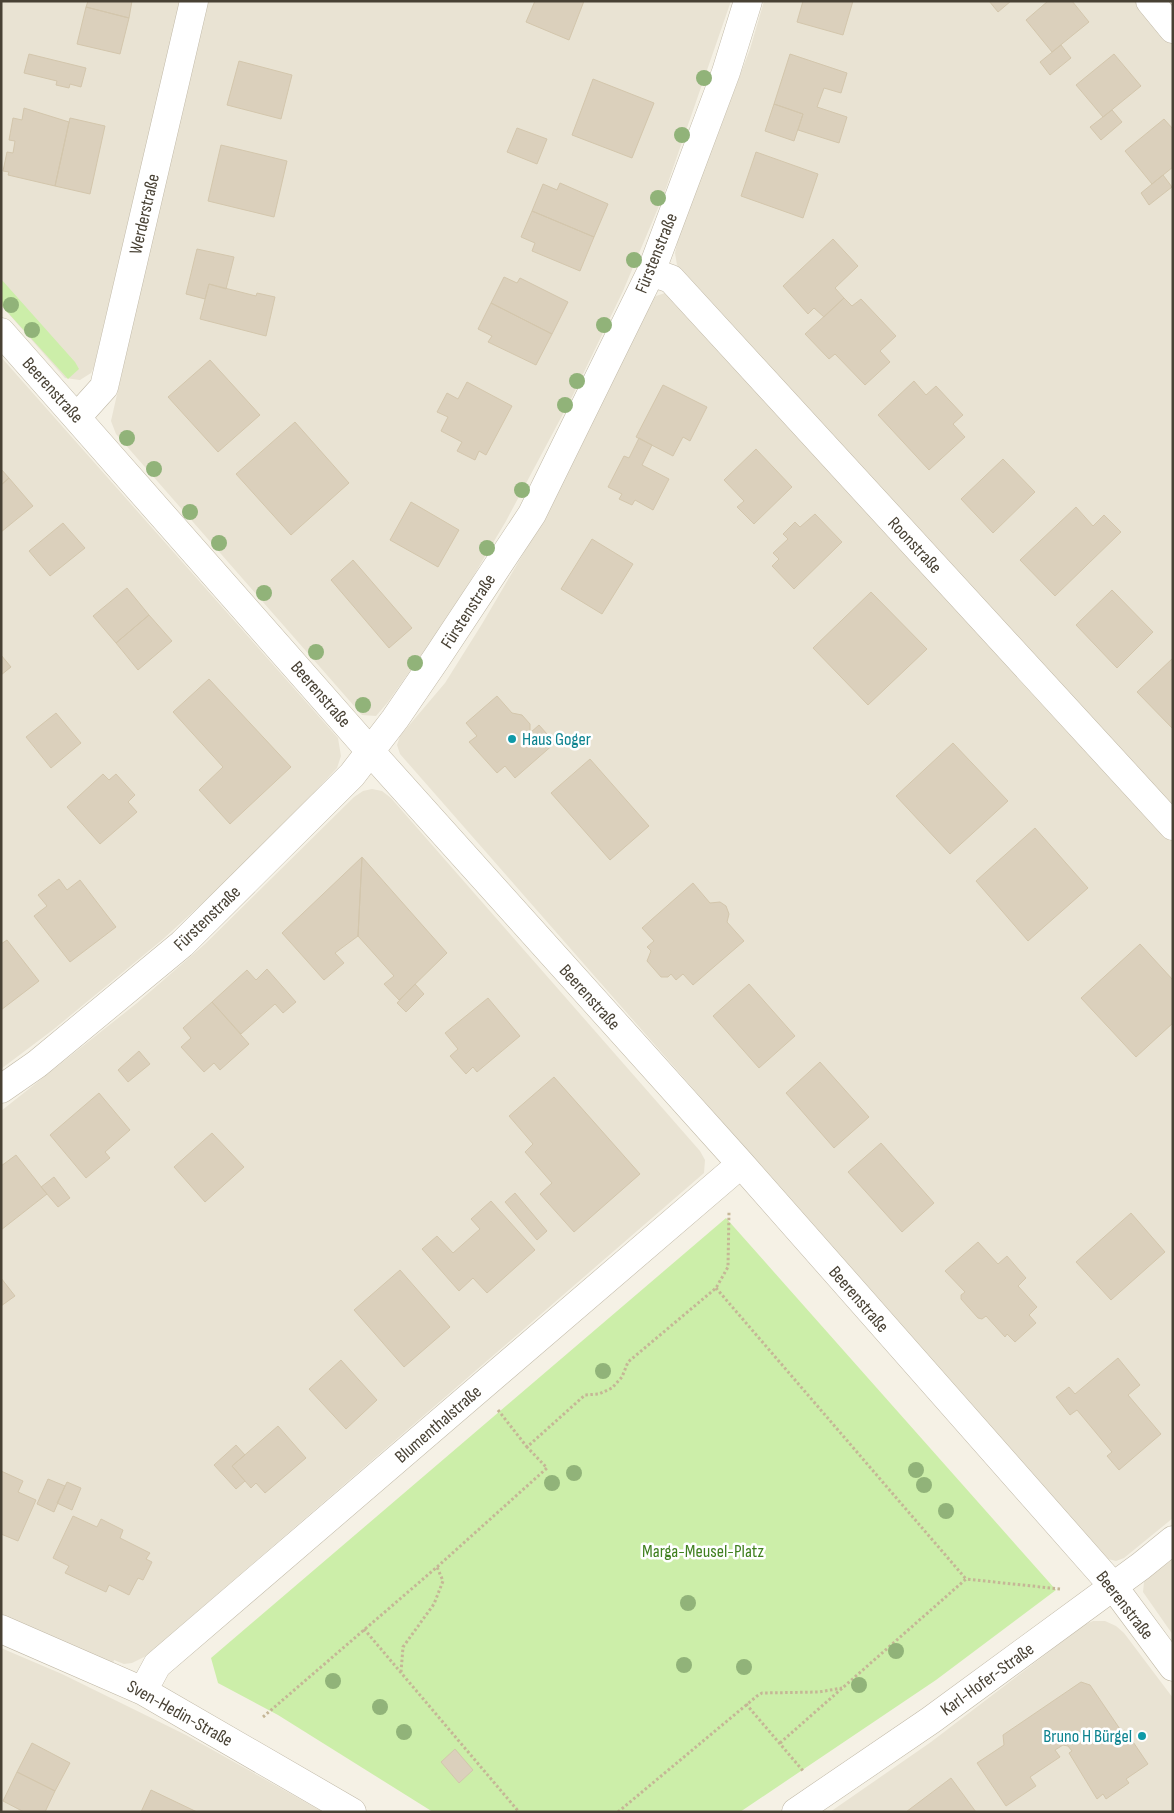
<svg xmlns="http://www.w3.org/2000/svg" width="1174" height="1813" font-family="'Sofia Sans Condensed',sans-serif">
	<rect width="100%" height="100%" fill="#f5f1e5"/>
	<path fill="#e9e3d3" d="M1 1H180L94 367 91 373 80 380 65 378 1 305Z
		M206 1H731L664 194 623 291 572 397 506 521 455 607 388 702 376 716 362 715 116 434 111 421Z
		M764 1H1137L1173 45V808L684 276 677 265 675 253 678 239 750 49Z
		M665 293 675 298 1173 840V1518L1124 1558 1116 1561 1108 1559 1100 1553 400 754 397 745 400 736 445 683 482 624 543 520 648 303 656 296Z
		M1 357 338 738 341 756 337 768 249 861 162 940 54 1029 1 1069Z
		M372 789 382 791 391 798 700 1151 705 1160 704 1173 146 1656 132 1663 124 1664 114 1660 113 1663 1 1614V1111L137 1003 205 944 354 797 363 791Z
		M1173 1556V1635L1143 1592 1144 1582Z
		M1093 1621H1105L1116 1626 1124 1633 1173 1698V1812H830L931 1742 1084 1625Z
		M1 1648 62 1674 186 1735 323 1812H1Z"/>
	<path fill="#cceea9" d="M1 279 75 362 79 369 68 379 1 305Z
		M726 1218 1056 1590 936 1680 740 1812H433L278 1715 218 1683 211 1658Z"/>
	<path fill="#dbd0bc" stroke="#d3c6ac" d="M88 1H132L129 18 86 7Z
		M535 1H584L569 40 526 22Z
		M803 1H853L843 35 797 22Z
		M989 1H1011L998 12Z
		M1048 1H1072L1089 22 1052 52 1026 20Z
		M86 7 129 18 120 54 77 44Z
		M1061 45 1071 58 1050 75 1040 62Z
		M29 54 86 68 81 87 70 84 69 88 56 85 57 81 24 73Z
		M790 54 847 73 841 93 824 88 817 107 847 117 839 143 798 130 803 114 774 104Z
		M1114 54 1141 86 1103 117 1076 85Z
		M239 61 292 75 281 119 227 105Z
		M593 79 654 103 632 158 572 135Z
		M774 104 803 114 794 141 765 131Z
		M24 108 69 122 55 186 8 175 9 172 3 171 7 152 13 153 15 141 9 140 13 118 22 120Z
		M1112 110 1122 122 1101 140 1090 127Z
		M70 118 105 126 90 194 55 186Z
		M1164 119 1173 129V167L1152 184 1125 151Z
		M517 128 547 139 537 164 507 152Z
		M221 145 287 161 274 217 208 201Z
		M756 152 818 174 803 218 741 196Z
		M1163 175 1172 187 1149 205 1141 193Z
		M560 183 608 204 594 237 532 211 543 184 557 190Z
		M532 211 594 237 580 271 532 251 535 243 521 237Z
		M833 239 858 266 835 288 844 298 824 317 814 308 808 314 783 286Z
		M197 249 234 257 226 289 209 284 205 299 186 294Z
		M504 277 517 283 520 278 568 302 552 334 491 303Z
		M209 284 256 296 257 293 275 297 266 336 200 319Z
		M844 298 852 306 861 299 896 336 880 351 890 362 865 385 835 354 829 359 805 334Z
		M491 303 552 334 536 365 488 342 492 336 478 329Z
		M210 360 260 415 218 452 168 397Z
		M914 381 926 395 936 386 963 415 953 424 965 437 929 470 878 415Z
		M467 382 512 406 486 455 479 451 475 460 457 451 462 442 441 431 448 417 437 412 447 393 458 399Z
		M663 385 707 407 690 441 683 437 673 456 636 437Z
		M295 422 349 483 291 535 236 474Z
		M639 438 652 445 642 465 669 479 653 510 635 500 632 505 619 499 622 494 608 487 624 456 629 458Z
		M756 449 792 487 754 524 737 507 744 501 724 480Z
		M1003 459 1035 492 993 533 961 499Z
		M1 469 9 478 1 485Z
		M9 478 33 506 1 532V485Z
		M411 502 459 530 438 567 390 540Z
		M1076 507 1093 526 1104 515 1121 532 1055 596 1020 560Z
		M815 514 842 542 794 589 772 566 779 559 773 553 788 539 783 534 795 522 800 527Z
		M63 523 85 548 50 576 29 551Z
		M592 539 633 564 602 614 561 589Z
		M353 560 412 628 389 648 331 580Z
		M127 588 149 615 116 643 93 616Z
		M1112 590 1153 632 1117 668 1076 625Z
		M871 592 927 649 868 705 813 648Z
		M149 615 172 641 138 670 116 643Z
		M1 655 11 667 1 675Z
		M1173 658V729L1137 692Z
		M209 679 291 767 230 824 199 790 223 767 173 712Z
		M497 696 512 713 522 715 530 724V733L539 725 555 743 515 778 505 766 497 773 469 742 477 736 466 723Z
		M56 713 81 743 51 768 26 737Z
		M953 743 1008 801 950 854 896 796Z
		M590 759 649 826 610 860 551 793Z
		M103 774 109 780 116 774 135 795 128 802 137 812 100 844 67 807Z
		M1035 828 1088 888 1028 941 976 881Z
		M362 857 447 953 399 1000 384 984 394 976 358 936Z
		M362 857 358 936 335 953 344 963 324 980 282 933Z
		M59 879 67 890 80 880 116 927 70 962 34 916 47 906 38 895Z
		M693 883 710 903 720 902 726 906 729 914 727 922 744 941 693 985 683 974 676 980 671 974 668 977H661L647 961 651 951 647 947 654 941 642 928Z
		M7 940 39 981 1 1010V944Z
		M1140 944 1173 980V1023L1136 1057 1081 998Z
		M267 969 296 1002 283 1013 275 1004 241 1034 212 1002 247 970 256 980Z
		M415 984 424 994 406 1012 397 1003Z
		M749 984 795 1036 759 1068 713 1016Z
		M488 998 520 1036 477 1072 473 1067 466 1074 450 1056 458 1049 445 1033Z
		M212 1002 249 1044 220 1070 214 1063 204 1072 181 1047 191 1038 183 1028Z
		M139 1051 150 1064 128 1082 118 1070Z
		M820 1062 869 1117 834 1148 786 1093Z
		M554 1077 640 1174 574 1232 540 1194 552 1183 525 1152 533 1144 509 1116Z
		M99 1093 130 1130 105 1152 110 1158 86 1178 50 1135Z
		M212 1133 244 1167 205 1202 174 1167Z
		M881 1143 934 1203 902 1232 848 1172Z
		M16 1155 47 1194 1 1230V1166Z
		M54 1177 70 1198 58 1207 41 1187Z
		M515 1193 547 1231 537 1240 505 1202Z
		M491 1201 535 1250 487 1293 473 1278 459 1291 422 1249 437 1236 453 1253 480 1229 471 1219Z
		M1131 1213 1165 1252 1111 1300 1076 1262Z
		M978 1242 998 1264 1007 1256 1026 1278 1018 1286 1037 1307 1029 1315 1036 1323 1015 1342 1007 1334 1005 1337 986 1316 982 1319 978 1318 961 1299V1295L965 1292 945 1271Z
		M400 1270 450 1327 404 1367 354 1310Z
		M1 1278 15 1296 1 1306Z
		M1118 1358 1140 1385 1128 1395 1161 1434 1119 1470 1107 1456 1112 1452 1077 1410 1070 1415 1056 1397 1069 1387 1075 1394Z
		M341 1360 377 1400 346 1429 309 1389Z
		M278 1426 306 1458 265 1493 256 1483 251 1488 232 1466Z
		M236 1445 245 1455 232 1466 245 1481 236 1489 214 1465Z
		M1 1471 23 1481 18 1492 36 1500 18 1541 1 1534Z
		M48 1479 65 1486 54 1512 37 1504Z
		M67 1482 81 1488 72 1510 57 1503Z
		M73 1516 97 1527 101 1519 123 1530 120 1538 150 1553 146 1559 152 1562 143 1580 138 1578 129 1595 109 1585 106 1592 65 1573 69 1566 53 1558Z
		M1081 1682 1090 1685 1122 1732 1125 1730 1148 1764 1126 1779 1129 1783 1106 1799 1103 1794 1097 1799 1069 1753 1072 1751 1068 1746 1063 1745 1055 1750 1060 1757 1030 1777 1036 1786 1006 1806 977 1763 1004 1745 1003 1735Z
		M32 1743 70 1763 55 1791 17 1772Z
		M455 1749 473 1770 459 1783 441 1762Z
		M17 1772 55 1791 45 1812H24L3 1801Z
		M951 1778 976 1812H906Z
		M151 1790 197 1812H141Z"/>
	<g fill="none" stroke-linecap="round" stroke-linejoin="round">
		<g stroke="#c1b9a7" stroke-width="29">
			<path id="minor" d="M1150 1 1173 29
				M651 272 671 279 1173 826
				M1 332 370 751 741 1164 1113 1586 1173 1667
				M77 417 104 387 194 1
				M1 1089 37 1064 182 944 352 775 395 719 436 659 532 514 651 272 726 72 748 1
				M1 1629 143 1691 352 1812
				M143 1691 157 1665 741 1164
				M796 1812 931 1720 1141 1566 1173 1540"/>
		</g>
		<path stroke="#c5b696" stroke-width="3" stroke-dasharray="2.5 2.5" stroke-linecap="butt" d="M716 1288 966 1579
			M498 1410 527 1447
			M364 1629 519 1812
			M401 1672 403 1647 434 1604 443 1581 437 1567
			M746 1704 804 1772
			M263 1717 437 1567 547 1468 527 1447 585 1395 599 1394 612 1388 622 1377 628 1362 716 1288 728 1267 729 1211
			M780 1743 966 1579 1060 1589
			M618 1812 757 1696 762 1693 819 1692 842 1688"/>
		<use href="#minor" stroke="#fff" stroke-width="28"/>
	</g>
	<g fill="#91b379">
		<circle cx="704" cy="78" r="8"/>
		<circle cx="682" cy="135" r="8"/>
		<circle cx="658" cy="198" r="8"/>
		<circle cx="634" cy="260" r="8"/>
		<circle cx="11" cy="305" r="8"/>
		<circle cx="604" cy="325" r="8"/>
		<circle cx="32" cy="330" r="8"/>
		<circle cx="577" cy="381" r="8"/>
		<circle cx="565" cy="405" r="8"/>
		<circle cx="127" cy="438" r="8"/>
		<circle cx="154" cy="469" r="8"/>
		<circle cx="522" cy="490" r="8"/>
		<circle cx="190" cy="512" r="8"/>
		<circle cx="219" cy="543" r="8"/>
		<circle cx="487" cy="548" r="8"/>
		<circle cx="264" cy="593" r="8"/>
		<circle cx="316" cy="652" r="8"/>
		<circle cx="415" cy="663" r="8"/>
		<circle cx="363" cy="705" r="8"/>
		<circle cx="603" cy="1371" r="8"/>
		<circle cx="916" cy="1470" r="8"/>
		<circle cx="574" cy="1473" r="8"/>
		<circle cx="552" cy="1483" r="8"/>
		<circle cx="924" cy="1485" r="8"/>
		<circle cx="946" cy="1511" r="8"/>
		<circle cx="688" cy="1603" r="8"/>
		<circle cx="896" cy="1651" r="8"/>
		<circle cx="684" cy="1665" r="8"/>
		<circle cx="744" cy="1667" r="8"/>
		<circle cx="333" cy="1681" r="8"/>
		<circle cx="859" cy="1685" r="8"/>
		<circle cx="380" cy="1707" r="8"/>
		<circle cx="404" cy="1732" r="8"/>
	</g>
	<g fill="#0f9aa8" stroke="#fff" stroke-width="2">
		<circle cx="512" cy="739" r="5"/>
		<circle cx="1142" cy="1736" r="5"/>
	</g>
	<g text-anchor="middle" stroke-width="5" stroke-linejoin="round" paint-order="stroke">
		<g font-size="18" fill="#484134" stroke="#fff">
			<text transform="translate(144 214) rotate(-77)" y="6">Werderstraße</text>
			<text transform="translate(656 253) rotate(-68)" y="6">Fürstenstraße</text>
			<text transform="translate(53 390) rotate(48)" y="6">Beerenstraße</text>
			<text transform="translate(915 545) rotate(47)" y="6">Roonstraße</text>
			<text transform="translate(468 611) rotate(-57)" y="6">Fürstenstraße</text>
			<text transform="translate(321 694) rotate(49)" y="6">Beerenstraße</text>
			<text transform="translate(207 918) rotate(-44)" y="6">Fürstenstraße</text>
			<text transform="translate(590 997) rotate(48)" y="6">Beerenstraße</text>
			<text transform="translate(859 1299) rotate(49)" y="6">Beerenstraße</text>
			<text transform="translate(438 1424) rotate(-41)" y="6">Blumenthalstraße</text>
			<text transform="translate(1125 1605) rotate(52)" y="6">Beerenstraße</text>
			<text transform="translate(987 1679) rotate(-36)" y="6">Karl-Hofer-Straße</text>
			<text transform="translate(180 1713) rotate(29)" y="6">Sven-Hedin-Straße</text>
		</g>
		<g font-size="18" fill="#0d838f" stroke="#fff" text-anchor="start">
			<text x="522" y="745">Haus Goger</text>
			<text x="1132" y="1742" text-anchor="end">Bruno H Bürgel</text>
		</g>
		<g font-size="18" fill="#408020" stroke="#fff">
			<text x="703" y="1557">Marga-Meusel-Platz</text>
		</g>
	</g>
	<rect width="1174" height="1813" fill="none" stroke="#484134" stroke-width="5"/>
</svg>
